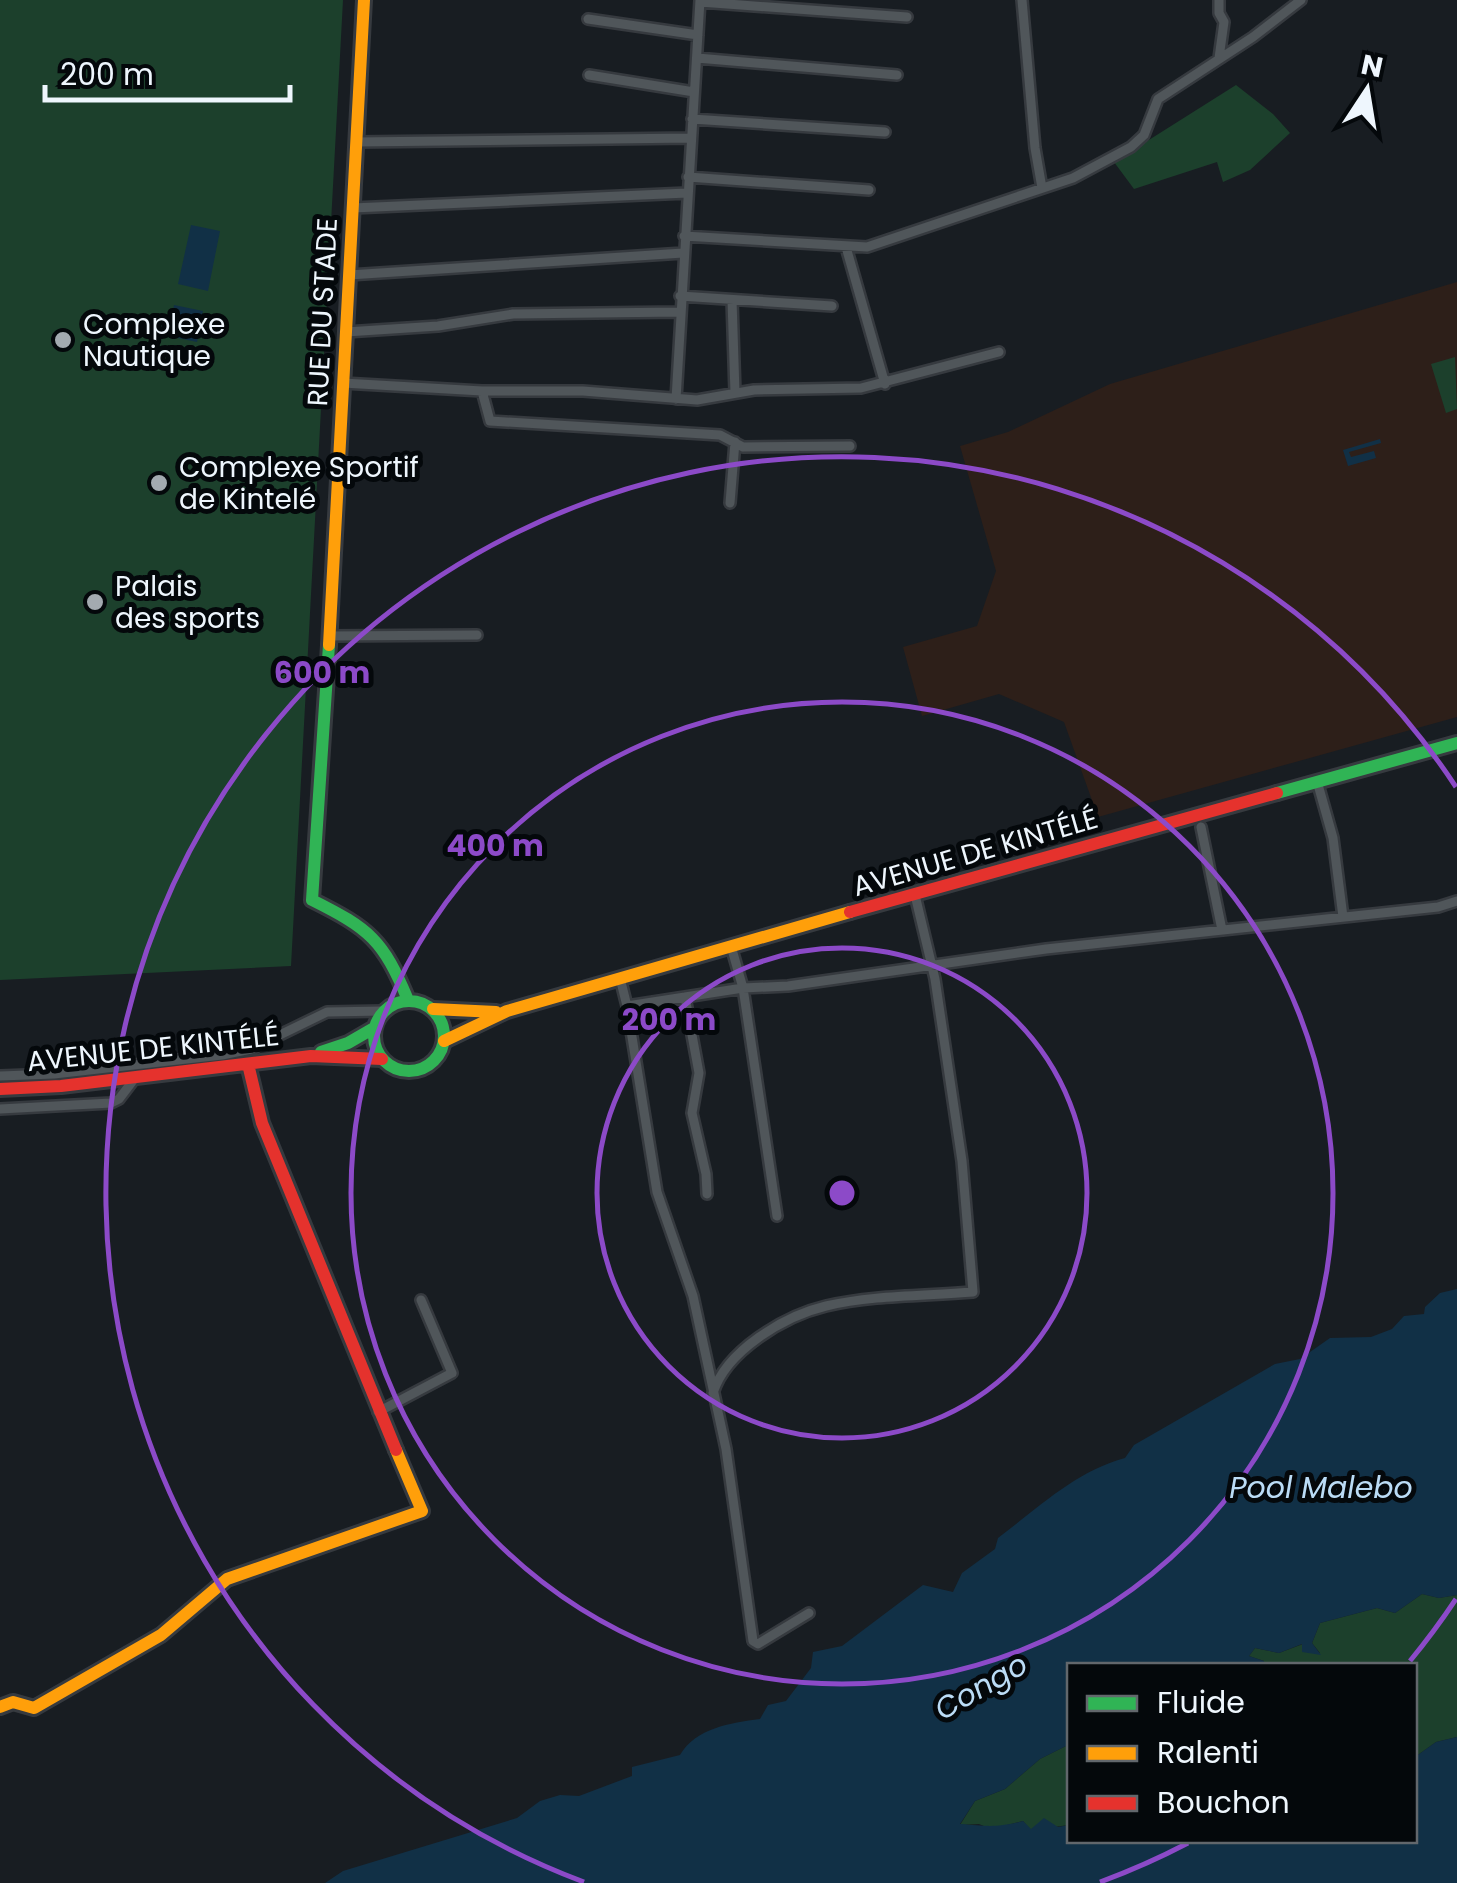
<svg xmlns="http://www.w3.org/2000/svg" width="1457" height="1883" font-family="Poppins,sans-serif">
	<rect width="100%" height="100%" fill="#181d22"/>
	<path fill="#2d1f19" d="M1457 282V717L1098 817 1064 722 999 694 922 716 903 647 977 626 996 571 960 446 1008 432 1110 384Z"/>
	<path fill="#1c402c" d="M0 0H343L291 966 0 980Z
		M1236 85 1273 114 1290 133 1250 170 1223 182 1217 162 1134 189 1114 162Z
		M1455 357 1457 409 1446 413 1431 364Z
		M1422 1594 1439 1598 1457 1595V1737L1436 1742 1415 1757 1414 1666 1263 1665 1264 1661 1249 1656 1255 1648 1279 1653 1303 1644 1320 1653 1312 1643 1320 1623 1377 1608 1395 1613Z
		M1069 1740V1825L1031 1830 1023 1821 991 1829 979 1824 960 1825 975 1801 1005 1789 1040 1759 1068 1745Z"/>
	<path fill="#113046" d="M191 225 220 231 208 291 178 284Z
		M174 305 203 311 197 342 168 336Z
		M1380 439 1381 443 1349 452 1351 457 1374 451 1376 458 1348 466 1343 450Z
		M1457 1289V1595L1439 1598 1422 1594 1395 1613 1377 1608 1320 1623 1312 1643 1321 1655 1302 1652V1644L1279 1653 1255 1648 1249 1656 1264 1661 1263 1665 1070 1666 1068 1745 1040 1759 1005 1789 975 1801 960 1824C987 1826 996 1828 1023 1821L1031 1829 1044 1818 1058 1827 1069 1825 1070 1840H1414L1415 1757 1436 1742 1457 1737V1883H325L343 1871 517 1818 540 1801 560 1795 579 1796 632 1776V1767L680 1755C696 1728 730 1723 760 1719L768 1705 786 1701 811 1668 813 1652 842 1646 923 1585 953 1592 962 1573 995 1549 998 1538C1038 1508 1076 1471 1125 1458L1134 1445 1275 1364 1300 1359 1330 1338 1371 1337 1392 1329 1404 1316 1424 1314 1425 1307 1440 1293Z"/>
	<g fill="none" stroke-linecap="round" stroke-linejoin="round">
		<g stroke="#363a3f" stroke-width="14">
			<path id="street" d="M1022 0 1035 148 1042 188
				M700 2 907 17
				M588 19 698 35
				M697 58 897 75
				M1219 58 1224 22 1219 13V0
				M589 75 694 92
				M692 119 885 132
				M356 142 691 138
				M688 177 869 190
				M353 208 687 193
				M684 236 867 247 1073 178 1131 147 1144 135 1158 99 1253 37 1301 0
				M846 247 885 384
				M349 275 683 253
				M680 296 832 306
				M732 300 735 393
				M346 332 438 326 513 314 679 312
				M343 383 482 391H583L697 400 754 390 861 388 999 352
				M482 391 490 421 720 435 743 447 850 446
				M676 399 700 0
				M730 503 735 442
				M329 636 477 635
				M1317 781 1333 838 1343 917
				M1201 827 1222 930
				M731 946 743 988 788 986 1046 949 1438 907 1457 901
				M620 978 627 1006 657 1192 693 1296 726 1449 753 1641 758 1644 809 1613
				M685 997 699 1073 692 1113 706 1174 707 1194
				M627 1006 743 988 777 1216
				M0 1076 54 1074 222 1055 251 1049 327 1012 383 1011
				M0 1109 111 1103 119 1099 135 1078
				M713 1393C726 1351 784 1316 826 1306 872 1295 925 1296 973 1292L962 1161 935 979 915 895
				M378 1412 452 1373 421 1300"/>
		</g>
		<g stroke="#363a3f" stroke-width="18">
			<path id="fast" d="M329 645 312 900C370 929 383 940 408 1000
				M1277 793 1457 743
				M374 1036a35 35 0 1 1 70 0a35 35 0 1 1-70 0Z
				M321 1052 348 1043 374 1028"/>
		</g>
		<g stroke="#363a3f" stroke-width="18">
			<path id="slow" d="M329 645 364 0
				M433 1009 496 1012
				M444 1041 507 1011 850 912
				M0 1707 13 1702 34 1708 161 1635 227 1579 422 1511 396 1450"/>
		</g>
		<g stroke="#363a3f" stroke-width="18">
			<path id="jam" d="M850 912 1277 793
				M248 1064 262 1123 396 1450
				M0 1089 61 1086 311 1056 382 1059"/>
		</g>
		<use href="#street" stroke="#50565a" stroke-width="9"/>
		<use href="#fast" stroke="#30b455" stroke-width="12"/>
		<use href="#slow" stroke="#ff9f0a" stroke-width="12"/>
		<use href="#jam" stroke="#e5322d" stroke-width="12"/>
	</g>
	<g fill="none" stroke="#8c4ac8" stroke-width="5">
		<circle cx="842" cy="1193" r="245"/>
		<circle cx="842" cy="1193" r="491"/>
		<path d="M1456 1599A736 736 0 0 1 1410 1661M1188 1843A736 736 0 0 1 1100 1882M584 1882A736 736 0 1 1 1456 787"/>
	</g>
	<g fill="#a3aab0" stroke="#04080b" stroke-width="4">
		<circle cx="63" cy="340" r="10"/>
		<circle cx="159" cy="483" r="10"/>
		<circle cx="95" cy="602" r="10"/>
	</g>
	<g text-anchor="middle" stroke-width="10" stroke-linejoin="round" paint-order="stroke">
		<g font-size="28" fill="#eef6fd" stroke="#04080b">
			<text transform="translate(322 312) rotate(-87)" y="10">RUE DU STADE</text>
			<text transform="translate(975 852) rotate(-16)" y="10">AVENUE DE KINTÉLÉ</text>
			<text transform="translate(153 1048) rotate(-6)" y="10">AVENUE DE KINTÉLÉ</text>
		</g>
		<g font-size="28" fill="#eef6fd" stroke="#04080b" text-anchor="start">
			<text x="83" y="334">Complexe<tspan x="83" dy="32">Nautique</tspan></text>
			<text x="179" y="477">Complexe Sportif<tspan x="179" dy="32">de Kintelé</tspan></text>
			<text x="115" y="596">Palais<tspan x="115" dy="32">des sports</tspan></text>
		</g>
		<g font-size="30" font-style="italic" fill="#bbdcf6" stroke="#04080b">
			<text x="1321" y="1498">Pool Malebo</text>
			<text transform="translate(981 1687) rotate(-30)" y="10">Congo</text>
		</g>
	</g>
	<circle cx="842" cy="1193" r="15" fill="#8c4ac8" stroke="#04080b" stroke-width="5"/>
	<g font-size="30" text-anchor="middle" font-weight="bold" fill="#8c4ac8" stroke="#04080b" stroke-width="10" stroke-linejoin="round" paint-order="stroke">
		<text x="322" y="683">600 m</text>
		<text x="495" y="856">400 m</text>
		<text x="669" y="1030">200 m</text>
	</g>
	<rect x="1067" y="1663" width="350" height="180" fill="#04080b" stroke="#62676c" stroke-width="2.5"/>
	<rect x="1087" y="1696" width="50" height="15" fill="#30b455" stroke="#62676c" stroke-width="2.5"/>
	<text x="1157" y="1713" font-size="30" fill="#eef6fd">Fluide</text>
	<rect x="1087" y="1746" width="50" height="15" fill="#ff9f0a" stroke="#62676c" stroke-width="2.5"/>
	<text x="1157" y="1763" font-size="30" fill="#eef6fd">Ralenti</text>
	<rect x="1087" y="1796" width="50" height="15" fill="#e5322d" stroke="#62676c" stroke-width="2.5"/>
	<text x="1157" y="1813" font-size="30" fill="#eef6fd">Bouchon</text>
	<g transform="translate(1367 90) rotate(12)" stroke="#04080b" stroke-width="8" paint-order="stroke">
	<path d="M0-8L18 38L0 25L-18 38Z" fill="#eef6fd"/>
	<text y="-15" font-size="28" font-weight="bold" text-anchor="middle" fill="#eef6fd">N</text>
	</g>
	<path d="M45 85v15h245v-15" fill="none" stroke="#eef6fd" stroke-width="5"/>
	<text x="60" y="85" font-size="30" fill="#eef6fd" stroke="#04080b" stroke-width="8" paint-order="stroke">200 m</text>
</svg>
